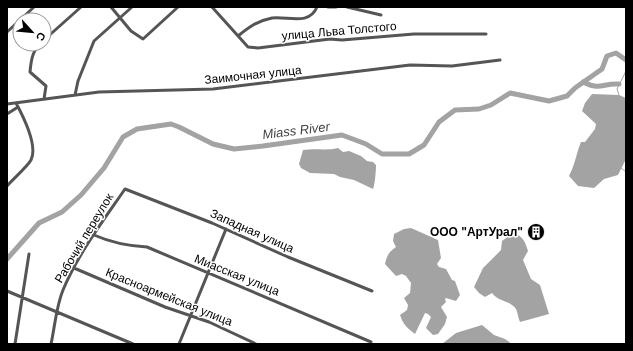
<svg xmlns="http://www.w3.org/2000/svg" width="633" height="351" font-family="Helvetica,sans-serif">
	<rect width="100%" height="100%" fill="#fff"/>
	<path fill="#a3a3a3" d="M592 94 619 95 626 98V159L618 175 604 179 594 188 578 186 569 176C575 165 576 154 581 142H585L595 129 596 124 582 111 585 103Z
		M338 148 343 152 349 151 361 156 367 161 373 162 376 165C376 170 375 184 373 189L354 180 340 177 334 174 310 173 301 168 299 164 303 150C315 148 326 151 338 148Z
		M411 228 438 240 441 258 437 264 439 267 446 269 452 280 455 281 460 295 456 301 446 298 445 299 446 302 441 307 447 317 445 324 438 334 433 335 426 328 431 317 428 314 425 313 415 334C407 328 403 324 400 315L407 310 408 305 404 298 410 293 411 283 406 276 402 274 396 276 385 264C387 255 389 252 396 247L393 241 394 234 404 229Z
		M513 233C523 236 525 241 528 251L523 260 531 279 540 285 549 314 520 322C518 318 518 313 516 309 510 300 500 303 492 293L485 297 479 293 474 287 483 268 501 250 502 241Z
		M482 325 494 335 505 339 512 344H442L456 333Z"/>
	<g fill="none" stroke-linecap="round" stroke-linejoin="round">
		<path stroke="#a3a3a3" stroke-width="1" d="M619 95 617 89 626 71
			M621 168 626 172"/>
		<path stroke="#a3a3a3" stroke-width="5" d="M583 82C601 91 602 83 619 84
			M7 259 39 223 62 212 81 195 104 168 123 137 137 129 171 124 179 127 213 144 234 149 263 146 342 135 366 144 382 154H409L424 145 439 122 455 110 479 109 491 105 510 93 549 101 567 96 575 88 602 69 607 56 616 53 626 60"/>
		<path stroke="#555" stroke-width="3" d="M111 7 131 31 143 39 178 7
			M212 7 248 47 258 48 330 39 342 40 414 34H486
			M328 7H336
			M347 7 381 15
			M20 20 34 7
			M7 32 20 20
			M238 36C249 27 257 21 272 18 288 16 309 26 317 7
			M44 40 81 7
			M40 44C32 52 31 61 30 72L46 86 44 99
			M75 95 78 81 94 41 132 7
			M7 104 99 92 213 89 410 65 452 66 500 60
			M7 114 18 107
			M7 186C13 179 27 167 31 160 38 146 23 116 16 103
			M94 235C112 243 128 246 147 247L371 342
			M74 268 165 307 209 322 256 344
			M7 291 133 344
			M15 344 29 254
			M51 344C55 326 56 307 63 290 78 254 103 221 125 189L212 223 288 257 372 291
			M179 344 226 229"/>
	</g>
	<defs>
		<g id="building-disc" transform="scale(0.9)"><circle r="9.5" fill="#000" stroke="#fff"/><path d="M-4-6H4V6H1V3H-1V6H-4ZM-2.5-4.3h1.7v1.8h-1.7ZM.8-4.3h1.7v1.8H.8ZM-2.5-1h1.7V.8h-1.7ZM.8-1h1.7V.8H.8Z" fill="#fff"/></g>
	</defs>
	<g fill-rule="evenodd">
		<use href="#building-disc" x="536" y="232"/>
	</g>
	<g text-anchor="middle" stroke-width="3" stroke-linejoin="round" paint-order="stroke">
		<g font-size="12" fill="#000" stroke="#fff">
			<text transform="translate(339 31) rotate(-5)" y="4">улица Льва Толстого</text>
			<text transform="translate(253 75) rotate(-6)" y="4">Заимочная улица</text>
			<text transform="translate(252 231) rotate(24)" y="4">Западная улица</text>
			<text transform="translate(84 238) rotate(-59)" y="4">Рабочий переулок</text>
			<text transform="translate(237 275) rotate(22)" y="4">Миасская улица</text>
			<text transform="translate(169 297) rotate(22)" y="4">Красноармейская улица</text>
		</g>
		<g font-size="12" font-weight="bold" fill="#000" stroke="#fff" text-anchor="end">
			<text x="523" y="236">ООО "АртУрал"</text>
		</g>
		<g font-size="13" font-style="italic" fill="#444" stroke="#fff">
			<text transform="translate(296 130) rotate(-7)" y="5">Miass River</text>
		</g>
	</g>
	<rect width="633" height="351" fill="none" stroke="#000000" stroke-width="16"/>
	<g transform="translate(32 32) rotate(117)"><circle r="19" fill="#ffffff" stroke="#999999"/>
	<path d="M0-3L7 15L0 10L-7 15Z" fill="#000000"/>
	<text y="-6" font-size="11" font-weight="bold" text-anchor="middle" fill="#000000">С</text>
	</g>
</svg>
